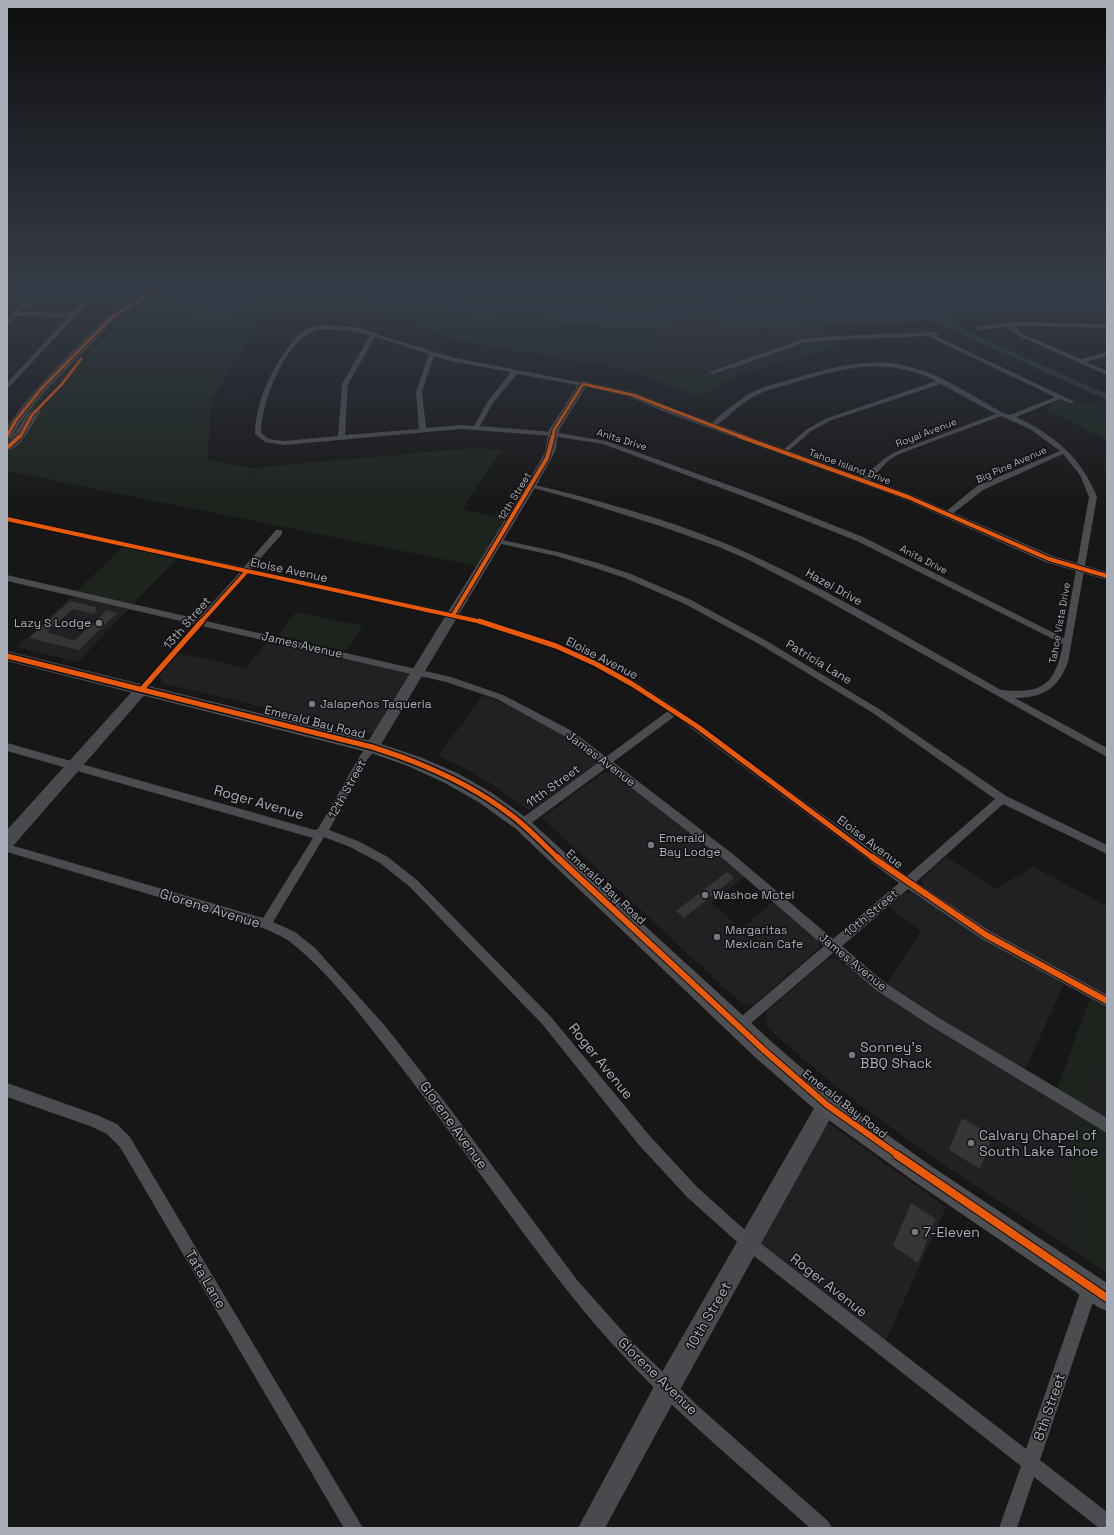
<svg xmlns="http://www.w3.org/2000/svg" width="1114" height="1535" font-family="'Space Grotesk',sans-serif">
	<rect width="100%" height="100%" fill="#171717"/>
	<path fill="#212123" d="M694 318H706L716 325 728 327 823 324 830 336 790 341 738 362 708 370 656 344 648 327H662Z
		M72 596 129 609 78 662 17 647Z
		M267 642 407 673 410 675 375 732 370 733 162 683 161 679 158 677 179 653 246 668Z
		M483 695 514 708 569 738 593 756 596 764 530 811 492 784 468 770 438 756Z
		M607 772H612L745 876 712 903 741 929 774 901 817 937 820 947 755 1004 741 1003 542 818 601 774Z
		M946 857 996 889 1033 867 1107 906V996L958 913 923 887 922 882 923 878Z
		M909 893 914 894 970 930 1064 984 1025 1070 936 1017 887 983 921 931 889 907 903 894Z
		M831 958 837 959 871 985 1107 1132V1272L948 1168 868 1111 834 1085 769 1029 766 1023 767 1011 826 960Z
		M1102 1057 1107 1059V1119L1085 1106Z
		M826 1121 946 1207 884 1345 754 1243Z"/>
	<path fill="#1d241e" d="M148 290H151L124 306 7 430V424L126 291 143 294Z
		M162 290H164L160 294 177 303H190L198 305 197 308 193 312 232 314 251 300 281 296H308L347 299 388 307 451 309 476 318 491 317 502 313 546 314 572 325 648 327 656 344 714 373 729 370 802 343 833 339 838 347 734 376 701 397 625 370 452 339 389 315 271 310 223 380 211 401 208 460 251 468 471 448 502 450 462 510 508 518 477 566 7 471V450L38 411 66 383 81 361 112 331 124 315Z
		M1009 310 1107 312V314L1038 312 952 317V319L967 327 968 331 953 324 947 317 952 313Z
		M120 315 31 414 7 447V440L42 392 110 321Z
		M1105 399 1107 400V440L1043 408 1059 401 1071 403 1075 401 1089 407Z
		M123 547 176 559 133 604 77 591Z
		M296 612 363 626 345 651 278 635Z
		M1090 998 1107 1007V1059L1102 1057 1085 1106 1057 1089Z
		M1076 1113 1107 1132V1272L1080 1255 1078 1219 1069 1163Z"/>
	<path fill="#2a3239" d="M191 290H352L387 297 644 307 702 300 709 296 708 290H722L723 297 726 301 733 302 894 298 966 290H1107V312L1009 310 952 313 947 317 953 324 999 346 1107 394V400L932 321 728 327 716 325 706 318H694L662 327 572 325 560 323 546 314 502 313 486 318H476L451 309 388 307 347 299 308 296H281L251 300 227 318 221 319 196 318 192 316 197 308V305L190 303 171 302 166 296 160 294 164 291Z"/>
	<path fill="#353536" d="M70 601 96 607 95 614 73 609 47 632 74 641 107 610 117 613 79 650 29 638Z
		M727 872 734 878 684 918 676 911Z
		M962 1118 993 1136 980 1169 949 1150Z
		M911 1203 936 1219 918 1263 893 1246Z"/>
	<g fill="none" stroke-linecap="round" stroke-linejoin="round">
		<path fill="#4b4c50" fill-rule="evenodd" d="M46 290H85L96 293 76 316 7 389V383L68 317 17 316 7 325V320C18 308 29 294 46 290ZM55 292 89 294 71 313 20 312 39 296Z
			M1010 322 1107 324V328L1014 326 1023 334 1081 359 1107 352V356L1086 362 1107 371V375L1019 336 1010 330 1008 327 977 330 974 328Z
			M319 325 355 327 372 332 374 331 376 334 455 358 585 383V385L583 386 517 374 493 403 480 426 553 432 606 441 762 497 863 537 1064 638 1089 497 1080 475 1063 454 983 490 951 515H945L944 513 977 486 1060 451 1030 429 1001 416 899 454 889 460 867 483H861V479L885 458 895 452 996 414 941 384 829 421 810 432 786 453H782V451L806 430 825 419 936 381C887 357 846 367 796 382 782 387 766 389 753 397 739 405 727 418 714 427L709 426C717 417 739 400 749 394 761 387 776 384 789 380 829 368 873 355 914 368 946 377 974 397 1003 413L1010 415 1055 397 928 336 832 340 803 343 739 366 712 374 709 372 802 339 832 336 936 332 939 334 936 336 1073 401V403H1069L1060 399 1016 417C1053 434 1082 458 1097 497L1068 662C1058 688 1044 698 1015 698L1107 748V757L819 596 751 561 719 547 663 527 584 502 527 486 531 484C597 500 664 518 727 544 822 585 911 640 1001 690 1043 694 1055 685 1063 644L857 541 756 501 603 444 553 436 461 429 284 445 265 442 255 434C256 403 268 376 286 351 291 343 296 335 304 330 308 327 314 327 319 325ZM319 329 354 331 370 335 342 384 338 436 284 441 269 439 261 433C262 401 285 338 319 329ZM375 337 429 354 416 392 419 429 345 435 348 384ZM434 356 454 362 511 372 488 401 474 426 461 425 426 428 422 392Z
			M7 517 244 567 276 530H282V534L251 569 474 617 539 637 599 662 635 681 678 709 907 876 995 799 873 713 759 644 685 604 625 578 592 567 556 556 497 543 493 541 497 539 558 552 598 563 631 574 691 600 765 640 879 709 1006 796 1107 845V854L1003 804 916 882 990 931 1107 995V1007L982 939 908 889 842 946 884 982 939 1018 1107 1118V1133L931 1026 876 990 833 953 743 1030 739 1032 735 1030 733 1026 735 1022 824 946 726 861 606 768 526 827H518L517 824 518 821 599 762 566 737 497 699 446 682 202 626 145 691H139L137 689 139 687 194 624 7 581V575L198 619 240 572 7 521ZM247 573C298 584 348 595 399 606 451 617 504 629 554 649 594 665 632 687 668 711L606 757 572 731 503 695 451 677 206 621ZM675 716 899 883 833 939 734 855 613 762Z
			M7 743 315 830 318 829 361 754 369 744H375L377 747 367 760 329 830 358 841 388 857 418 881 551 1017 649 1135 697 1187 755 1239 1026 1449 1082 1287 1085 1282 1090 1279 1095 1282 1098 1287 1040 1460 1107 1512V1528H1099L1034 1477 1017 1528H999L1021 1466 745 1249 687 1197 639 1145 543 1025 410 887 380 863 350 847 324 837 273 922 295 932 315 948 386 1027 451 1110 577 1280 635 1345 698 1406 829 1522 832 1528H810C736 1462 657 1398 593 1322 521 1236 460 1142 391 1054 362 1017 326 969 289 941 282 936 272 932 263 928L7 852V844L263 918 313 838 7 751Z
			M7 1083 97 1115 117 1124 130 1137 363 1528H344L120 1147 107 1134 90 1126 7 1097Z"/>
		<path fill="#4a4a4e" fill-rule="evenodd" d="M150 290H160L115 319 45 391 21 421 11 438 7 439V428L12 420 25 402 52 372 109 315Z
			M522 290 640 292 678 290 674 292 640 296 526 292Z
			M583 381 636 393 674 409 912 495 1053 556 1107 572V580L1045 562 904 499 668 413 630 397 586 387 559 430 555 452 536 486 377 751 372 753 367 751 365 747 367 743 526 486 545 452 549 430 580 382Z
			M36 408 41 411C32 423 23 447 7 451V443C17 435 25 411 36 408Z
			M142 684 147 686 149 689 147 692 13 846 7 848V830L137 686Z
			M827 1095 834 1098 837 1105 834 1112 676 1397 605 1528H578L658 1379 820 1098Z"/>
		<path fill="#4d4f52" fill-rule="evenodd" d="M7 651 372 741 420 757 457 773 492 793 528 819 773 1043 835 1097 931 1166 1107 1283V1311L1098 1307 915 1182 819 1113 757 1059 516 829 480 803 445 783 408 766 371 753 7 661Z"/>
		<g stroke="#111113" stroke-width="4.5">
			<path id="cycleway-far4" d="M7 436 16 420 41 389 112 317 156 290
				M20 437 32 415 62 384 81 359
				M553 437 554 430 583 384 633 395 742 437"/>
		</g>
		<g stroke="#111113" stroke-width="6">
			<path id="cycleway-far3" d="M739 436 908 497 1049 559 1107 576
				M7 448 20 436
				M7 519 482 622
				M453 615 547 458 553 436
				M201 622 247 571"/>
		</g>
		<g stroke="#111113" stroke-width="8">
			<path id="cycleway-far2" d="M479 621 556 646 596 664 632 684 698 727 873 858
				M7 656 372 747C426 764 479 787 522 824 535 835 546 847 558 858
				M142 689 202 621"/>
		</g>
		<g stroke="#111113" stroke-width="8">
			<path id="cycleway-far1" d="M557 857 765 1051 827 1105 899 1156
				M872 857 986 935 1107 1001"/>
		</g>
		<g stroke="#111113" stroke-width="10">
			<path id="cycleway" d="M897 1155 1107 1298"/>
		</g>
		<use href="#cycleway-far4" stroke="#e8590c" stroke-width="3"/>
		<use href="#cycleway-far3" stroke="#e8590c" stroke-width="4"/>
		<use href="#cycleway-far2" stroke="#e8590c" stroke-width="5"/>
		<use href="#cycleway-far1" stroke="#e8590c" stroke-width="6"/>
		<use href="#cycleway" stroke="#e8590c" stroke-width="8"/>
	</g>
	<linearGradient id="sky" x2="0" y2="1"><stop stop-color="#0d0d0d"/><stop offset="0.57" stop-color="#363c47"/><stop offset="1" stop-color="#363c47" stop-opacity="0"/></linearGradient>
	<rect width="1114" height="505" fill="url(#sky)"/>
	<g fill="#757880" stroke="#111113" stroke-width="1.5">
		<circle cx="99" cy="623" r="4"/>
		<circle cx="312" cy="704" r="4"/>
		<circle cx="651" cy="845" r="4"/>
		<circle cx="705" cy="895" r="4"/>
		<circle cx="717" cy="937" r="4"/>
		<circle cx="852" cy="1055" r="4"/>
		<circle cx="971" cy="1143" r="4"/>
		<circle cx="915" cy="1232" r="4"/>
	</g>
	<g text-anchor="middle" stroke-width="3" stroke-linejoin="round" paint-order="stroke">
		<g font-size="10" fill="#a8adb8" stroke="#111113">
			<text transform="translate(926 432) rotate(-21)" y="4">Royal Avenue</text>
			<text transform="translate(622 439) rotate(17)" y="4">Anita Drive</text>
			<text transform="translate(1011 464) rotate(-24)" y="4">Big Pine Avenue</text>
			<text transform="translate(850 466) rotate(20)" y="4">Tahoe Island Drive</text>
			<text transform="translate(514 496) rotate(-59)" y="4">12th Street</text>
			<text transform="translate(924 559) rotate(27)" y="4">Anita Drive</text>
			<text transform="translate(1059 623) rotate(-80)" y="4">Tahoe Vista Drive</text>
		</g>
		<g font-size="12" fill="#a8adb8" stroke="#111113">
			<text transform="translate(289 570) rotate(12)" y="4">Eloise Avenue</text>
			<text transform="translate(834 587) rotate(29)" y="4">Hazel Drive</text>
			<text transform="translate(187 623) rotate(-49)" y="4">13th Street</text>
			<text transform="translate(302 645) rotate(13)" y="4">James Avenue</text>
			<text transform="translate(602 658) rotate(27)" y="4">Eloise Avenue</text>
			<text transform="translate(819 662) rotate(31)" y="4">Patricia Lane</text>
			<text transform="translate(315 722) rotate(14)" y="4">Emerald Bay Road</text>
			<text transform="translate(601 759) rotate(37)" y="4">James Avenue</text>
			<text transform="translate(553 786) rotate(-36)" y="4">11th Street</text>
			<text transform="translate(347 789) rotate(-61)" y="4">12th Street</text>
			<text transform="translate(870 842) rotate(37)" y="4">Eloise Avenue</text>
			<text transform="translate(606 887) rotate(43)" y="4">Emerald Bay Road</text>
			<text transform="translate(871 913) rotate(-40)" y="4">10th Street</text>
			<text transform="translate(853 962) rotate(39)" y="4">James Avenue</text>
			<text transform="translate(845 1104) rotate(38)" y="4">Emerald Bay Road</text>
		</g>
		<g font-size="12" fill="#a8adb8" stroke="#111113" text-anchor="start">
			<text x="91" y="627" text-anchor="end">Lazy S Lodge</text>
			<text x="320" y="708">Jalapeños Taqueria</text>
			<text x="659" y="842">Emerald<tspan x="659" dy="14">Bay Lodge</tspan></text>
			<text x="713" y="899">Washoe Motel</text>
			<text x="725" y="934">Margaritas<tspan x="725" dy="14">Mexican Cafe</tspan></text>
		</g>
		<g font-size="14" fill="#a8adb8" stroke="#111113">
			<text transform="translate(259 802) rotate(16)" y="5">Roger Avenue</text>
			<text transform="translate(210 908) rotate(17)" y="5">Glorene Avenue</text>
			<text transform="translate(601 1061) rotate(51)" y="5">Roger Avenue</text>
			<text transform="translate(454 1125) rotate(54)" y="5">Glorene Avenue</text>
			<text transform="translate(206 1279) rotate(59)" y="5">Tata Lane</text>
			<text transform="translate(829 1285) rotate(38)" y="5">Roger Avenue</text>
			<text transform="translate(708 1316) rotate(-60)" y="5">10th Street</text>
			<text transform="translate(658 1376) rotate(44)" y="5">Glorene Avenue</text>
			<text transform="translate(1049 1407) rotate(-71)" y="5">8th Street</text>
		</g>
		<g font-size="14" fill="#a8adb8" stroke="#111113" text-anchor="start">
			<text x="860" y="1052">Sonney's<tspan x="860" dy="16">BBQ Shack</tspan></text>
			<text x="979" y="1140">Calvary Chapel of<tspan x="979" dy="16">South Lake Tahoe</tspan></text>
			<text x="923" y="1237">7-Eleven</text>
		</g>
	</g>
	<rect width="1114" height="1535" fill="none" stroke="#a8adb8" stroke-width="16"/>
</svg>
